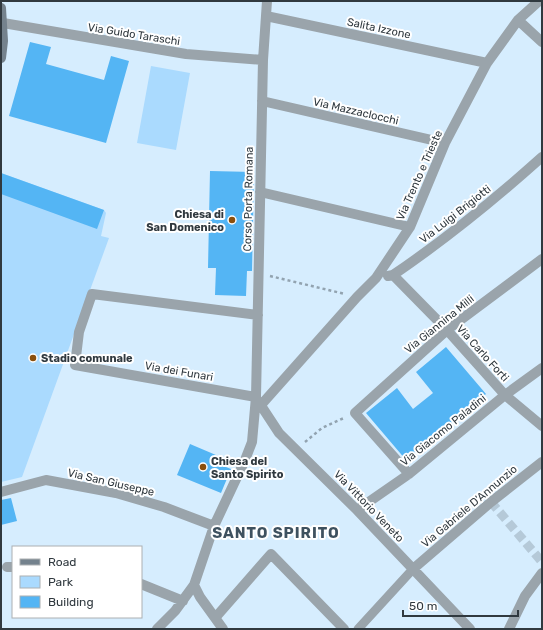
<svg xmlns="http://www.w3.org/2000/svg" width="543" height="630" font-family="Rubik,sans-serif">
	<rect width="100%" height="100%" fill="#d6edfe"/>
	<path fill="#aadafe" d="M151 66 190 73 176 150 137 143Z
		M1 173 104 210 106 213 101 236 109 238 22 477 1 482Z"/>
	<path fill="#54b5f4" d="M30 42 51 47 46 64 104 80 111 56 129 61 106 143 9 116Z
		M210 171 254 172 252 271H247L246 296 215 295 216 268H208Z
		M1 173 104 210 97 229 1 194Z
		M446 347 486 394 406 460 366 413 397 388 413 409 433 393 416 372Z
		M190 444 223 458 221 465 231 469 221 493 177 475Z
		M11 498 17 521 1 525V500Z"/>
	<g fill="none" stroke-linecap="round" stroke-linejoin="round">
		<path stroke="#b5c9d8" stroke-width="9" stroke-dasharray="9 4.5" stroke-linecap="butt" d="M491 502 542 562"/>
		<path stroke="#92a3b0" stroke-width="2.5" stroke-dasharray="3 3" stroke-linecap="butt" d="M270 276 345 294
			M305 442 322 428 344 418"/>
		<path stroke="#9aa4ab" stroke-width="9" d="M358 629 413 569"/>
		<path stroke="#9aa4ab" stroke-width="10" d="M266 16 487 63
			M518 20 542 42
			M3 23 186 54 263 60
			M262 101 445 143
			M260 192 410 227
			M393 275 447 330 505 395 542 426
			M388 276 393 275C446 239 494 200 542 157
			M256 397 75 365 79 332 92 294 258 315
			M258 401 279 433 357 510 470 629
			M261 405 357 297 376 278 410 227 445 143 487 63 518 20 539 1
			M409 474 355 413 447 330 542 259
			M1 492 46 480 116 493 164 507 214 526
			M357 510 409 474 505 395 542 368
			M7 567H13
			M413 569 491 502 542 462
			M141 584 183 601
			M194 585 200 597 223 629
			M215 618 271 554 344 629
			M157 629 175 611 194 585 214 526 245 460 252 442 256 397 263 60 267 1
			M509 629 525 596 542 573"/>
		<path stroke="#74828d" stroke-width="10" d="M1 8 3 41 1 58"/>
	</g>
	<g fill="#8a4f0d" stroke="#fff" stroke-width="1.5">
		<circle cx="232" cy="220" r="4"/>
		<circle cx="33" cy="358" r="4"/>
		<circle cx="203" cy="467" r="4"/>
	</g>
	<g text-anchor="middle" stroke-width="4" stroke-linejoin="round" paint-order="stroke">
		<g font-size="11" fill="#30393f" stroke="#fff">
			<text transform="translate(379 28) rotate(12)" y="4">Salita Izzone</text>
			<text transform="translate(134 34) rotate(9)" y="4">Via Guido Taraschi</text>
			<text transform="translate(356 111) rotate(13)" y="4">Via Mazzaclocchi</text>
			<text transform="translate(419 175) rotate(-66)" y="4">Via Trento e Trieste</text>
			<text transform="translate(248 199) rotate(-89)" y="4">Corso Porta Romana</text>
			<text transform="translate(455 214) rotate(-38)" y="4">Via Luigi Brigiotti</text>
			<text transform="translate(439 324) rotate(-39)" y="4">Via Giannina Milli</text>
			<text transform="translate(483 353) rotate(48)" y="4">Via Carlo Forti</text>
			<text transform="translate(179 371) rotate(10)" y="4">Via dei Funari</text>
			<text transform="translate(443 430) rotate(-39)" y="4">Via Giacomo Paladini</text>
			<text transform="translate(111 482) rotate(13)" y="4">Via San Giuseppe</text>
			<text transform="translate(369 506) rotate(46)" y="4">Via Vittorio Veneto</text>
			<text transform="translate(469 506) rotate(-40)" y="4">Via Gabriele D'Annunzio</text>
		</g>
		<g font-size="11" font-weight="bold" fill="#30393f" stroke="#fff" text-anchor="start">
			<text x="224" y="218" text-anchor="end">Chiesa di<tspan x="224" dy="13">San Domenico</tspan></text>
			<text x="41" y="362">Stadio comunale</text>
			<text x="211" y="465">Chiesa del<tspan x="211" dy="13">Santo Spirito</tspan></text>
		</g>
		<g font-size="15" font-weight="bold" letter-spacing="1" fill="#3e515f" stroke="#fff">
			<text x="276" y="538">SANTO SPIRITO</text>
		</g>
	</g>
	<rect width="543" height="630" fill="none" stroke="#30393f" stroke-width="4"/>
	<rect x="12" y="546" width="130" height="72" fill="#ffffff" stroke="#acb0b2"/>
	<rect x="20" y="559" width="20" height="6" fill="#74828d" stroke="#acb0b2"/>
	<text x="48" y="566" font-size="12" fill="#30393f">Road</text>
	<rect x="20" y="576" width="20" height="12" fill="#aadafe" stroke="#acb0b2"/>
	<text x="48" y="586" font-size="12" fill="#30393f">Park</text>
	<rect x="20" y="596" width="20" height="12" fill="#54b5f4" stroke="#acb0b2"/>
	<text x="48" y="606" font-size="12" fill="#30393f">Building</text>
	<path d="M403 610v6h115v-6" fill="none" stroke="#30393f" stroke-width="2"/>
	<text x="409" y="610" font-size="12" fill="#30393f" stroke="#ffffff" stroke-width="3" paint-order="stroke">50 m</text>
</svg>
